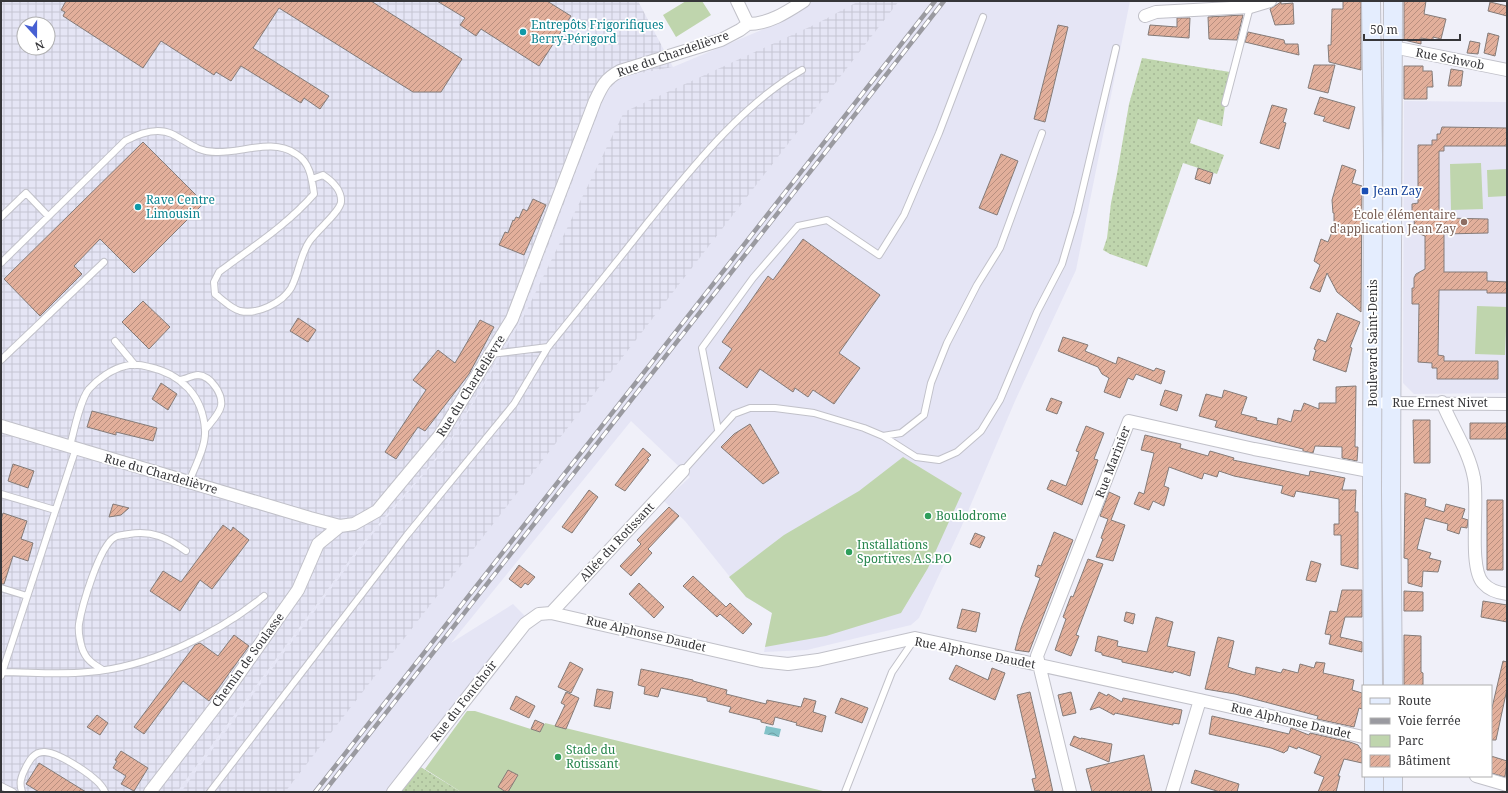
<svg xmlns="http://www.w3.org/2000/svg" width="1508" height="793" font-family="'Noto Serif',serif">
	<defs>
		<pattern id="industrial-grid" width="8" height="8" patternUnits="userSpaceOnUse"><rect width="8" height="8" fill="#e5e5f5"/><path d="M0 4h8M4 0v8" fill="none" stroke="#c5c5d3"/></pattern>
		<pattern id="garden-dots" width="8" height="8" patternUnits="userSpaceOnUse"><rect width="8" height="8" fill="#bfd5ad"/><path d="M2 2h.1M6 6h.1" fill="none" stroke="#a5b796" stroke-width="1.8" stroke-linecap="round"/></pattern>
		<pattern id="water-waves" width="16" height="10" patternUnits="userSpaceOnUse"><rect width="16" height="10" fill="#82c2c8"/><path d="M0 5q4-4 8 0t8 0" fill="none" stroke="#6b9ea3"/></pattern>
		<pattern id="building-hatch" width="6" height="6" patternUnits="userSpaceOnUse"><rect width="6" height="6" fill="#e2af9b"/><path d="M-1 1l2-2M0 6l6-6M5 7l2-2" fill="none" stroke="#b88f7f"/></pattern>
	</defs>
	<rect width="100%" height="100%" fill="#f0f0f9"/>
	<path fill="#e5e5f5" d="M809 1H1130L1076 270 1015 401 960 530 919 618 911 625 807 650 764 652 772 613 746 597 685 521 664 501 690 477 631 421 451 643 513 604 526 617 387 792H177L363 542 448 443 606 92 621 77 673 67 764 29Z
		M1404 101 1507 102V393L1414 394 1403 383Z"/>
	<path fill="url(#industrial-grid)" fill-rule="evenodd" d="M1 1H638L673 67 621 77 606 92 520 320 448 444 363 542 177 792H1ZM24 24H48V48H24Z
		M859 1H899L285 792H181L365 543 448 446 523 318 624 112 818 23Z"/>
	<path fill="#bfd5ad" d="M686 1H702L711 15 676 37 663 15Z
		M1481 163 1483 209 1451 210 1450 164Z
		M1507 169V196L1488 197 1487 170Z
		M1477 306 1507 307 1505 355 1475 354Z
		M903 457 962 493 928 568 901 613 826 636 765 647 772 613 746 597 729 577 784 535 859 491Z
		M467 711H475L540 732 545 723 827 792H461L425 769Z"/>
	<path fill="url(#garden-dots)" d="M1142 58 1230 72 1222 126 1198 119 1190 143 1224 155 1217 174 1183 163 1147 267 1110 254 1103 250 1107 238 1111 203 1117 174 1129 104Z
		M419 766 461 792H398Z"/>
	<path fill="url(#water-waves)" d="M766 726 781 729 779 737 764 734Z"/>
	<path fill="url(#building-hatch)" stroke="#847b78" d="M66 1H371L462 59 441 92H413L279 8 253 48 329 96 320 109 304 98 301 103 241 66 231 81 216 72 214 75 161 41 143 68 63 16 65 12 61 10Z
		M437 1H547L571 16 539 66 481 29 476 36 460 25 465 18Z
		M1345 1H1361V70L1329 62 1328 45H1331L1332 9H1343V2Z
		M1404 1H1426L1424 14 1446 19 1441 39 1433 37V40L1421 38V44L1404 40Z
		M1281 2V4L1293 3 1294 24 1275 25 1270 9Z
		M1490 2 1507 6V16L1488 11Z
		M1243 15 1237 40 1209 39 1208 17Z
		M1177 18H1190L1189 38 1148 35 1150 25 1177 27Z
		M1058 25 1068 27 1045 122 1034 119Z
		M1248 32 1284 40 1285 44H1298L1299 55 1245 42Z
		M1488 33 1499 36 1495 56 1484 53Z
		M1470 41 1480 43 1478 54 1467 53Z
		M1314 65H1335L1328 93 1308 88Z
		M1404 66H1423V71H1432L1433 87H1427V99H1404Z
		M1451 69 1463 71 1461 86H1448Z
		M1320 97 1355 107 1349 129 1323 121 1325 117 1314 114Z
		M1272 105 1287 109 1283 122 1286 123 1279 149 1260 143Z
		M1442 127 1507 128V146H1444V151H1439V208L1441 216 1444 217V218L1488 219V233L1444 234V272H1487V281L1507 282V293H1487V290H1439L1438 355 1444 356V361H1498V379H1437V368H1432V363L1418 362 1419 304H1412V288H1414V278L1416 274 1425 269V236L1415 232 1414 219H1412V204L1418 203V145H1432V140H1437V134H1440Z
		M143 142 204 203 134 273 100 239 74 266 82 274 40 316 4 279Z
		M1001 154 1018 161 997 215 979 208Z
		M1342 165 1356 170 1352 183 1362 186 1361 312 1337 292 1327 273 1320 292 1310 288 1320 265 1314 261 1321 239 1328 242 1334 227V213H1333L1332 200Z
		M1198 168 1213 173 1210 184 1195 179Z
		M533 199 546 205 524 255 499 245 505 232 508 233 513 220 514 221 516 217 519 218 523 209 527 211Z
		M803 239 880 295 839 353 860 368 834 404 813 390 808 397 795 388 793 392 760 369 747 388 719 368 732 349 722 342 768 276 773 280Z
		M143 301 170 327 149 349 122 322Z
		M1337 313 1360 322 1350 347 1352 348 1346 372 1313 360 1316 350 1314 349 1318 339 1326 342Z
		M298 318 316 330 308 342 290 331Z
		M480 320 494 327 469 374 425 431 418 427 396 459 385 452 426 390 413 380 438 350 455 363Z
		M1063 337 1088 345 1085 351 1116 364 1118 357 1154 371 1156 368 1165 371 1161 384 1136 374 1133 380 1128 378 1120 398 1104 392 1109 378 1102 374 1098 367 1058 351Z
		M161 383 177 394 168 410 152 399Z
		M1356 386 1355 447H1358L1357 461 1342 458V447L1315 446 1313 453 1303 451V449L1215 427 1217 421 1199 416 1206 394 1222 398 1224 390 1247 397 1241 414 1257 418 1256 420 1277 425 1278 418 1291 422 1294 410 1301 411 1304 403 1319 409V403H1336V387Z
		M1165 390 1182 395 1177 411 1160 405Z
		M1051 398 1062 402 1057 414 1046 410Z
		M92 411 157 428 153 441 116 432V435L87 427Z
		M1413 420H1430V463H1414Z
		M1470 423H1507V439H1470Z
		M750 424 779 473 763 484 721 447 734 434Z
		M1086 426 1104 433 1094 459 1098 460 1082 505 1047 489 1051 480 1066 486 1079 452 1076 451Z
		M1145 435 1181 444 1180 448 1208 456 1210 451 1234 458 1233 460 1309 476 1310 471 1345 478 1342 490H1356L1355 512H1358V569L1341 565V535H1334V524H1339V499L1296 491 1294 497 1281 493 1283 486 1234 476 1219 471 1217 477 1204 473 1202 479 1169 467 1164 486 1169 488 1164 506 1153 501 1149 510 1134 504 1139 492 1144 494 1154 453 1141 450Z
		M643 448 651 455 647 459 649 460 625 491 615 485Z
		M13 464 34 471 28 488 8 481Z
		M589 490 598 497 572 533 562 527Z
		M1109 492 1120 497 1111 520 1125 525 1113 561 1096 557 1103 539 1101 538 1108 519 1100 516Z
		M1405 493 1426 499 1425 506 1444 512 1446 504 1465 509 1462 518 1468 520 1467 528 1461 527 1459 534 1447 530 1448 524 1425 518 1417 549 1431 553 1429 558 1441 561 1438 572 1423 571 1422 587 1408 583V559L1404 558Z
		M1487 500H1503V570H1487Z
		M113 504 129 508 121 515 109 517Z
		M669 507 679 516 648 549 652 553 631 576 620 566 641 544 637 540Z
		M3 513 27 521 21 539 33 543 28 561 13 556 4 584H1V520Z
		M223 525 231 531 233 527 249 540 212 589 200 580 180 611 150 591 163 571 181 582Z
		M1054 532 1073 540 1029 652 1015 650 1021 628 1040 578 1035 576 1038 565 1041 566Z
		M975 533 985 537 980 548 970 544Z
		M1088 559 1103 564 1076 635 1079 636 1071 656 1055 650 1066 619 1063 617 1071 596 1073 597Z
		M1311 561 1321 564 1316 582 1306 580Z
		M519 565 535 577 528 585 525 583 521 588 509 579Z
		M693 576 726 607 730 603 752 624 743 634 720 614 717 617 683 586Z
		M639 583 664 607 654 618 629 594Z
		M1342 590H1362V617H1345L1340 637 1362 642V652L1329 644 1331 635 1325 634 1330 611 1337 612Z
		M1404 591 1423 592V611H1404Z
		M1483 601 1507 605V622L1481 617Z
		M962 609 980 613 976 632 957 628Z
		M1126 612 1135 614 1133 624 1124 621Z
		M1156 617 1173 622 1167 646 1195 652 1190 676 1174 671 1173 673 1122 662V660L1102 655V653L1095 651 1098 636 1118 641 1117 646 1147 652Z
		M234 635 249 646 209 701 183 681 144 734 134 727 195 645 200 643 218 656Z
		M1404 635 1421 636V672L1423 673V686H1404Z
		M1218 637 1234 641 1228 667 1243 672 1255 675 1256 667 1281 673 1283 669 1298 673 1300 664 1314 668 1316 662 1325 663 1323 673 1354 680 1352 690 1362 693V709L1359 708 1354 727 1317 719 1318 716 1235 694 1205 689Z
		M1503 661 1507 662V689L1496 740H1491V712Z
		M570 662 583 669 571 693 558 687Z
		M956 665 988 680 992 668 1005 673 995 700 949 679Z
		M641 669 693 680V681L727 690 726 694 766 704 767 700 801 707 804 698 816 701 813 712 826 716 822 732 796 725 797 723 775 717 773 725 761 722V720L729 712 731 707 707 701V698L661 688 658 697 644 694 645 687 638 685Z
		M597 689 613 692 610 709 594 706Z
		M566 692 579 698 566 729 555 726 565 705 561 703Z
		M1030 692 1048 769 1053 792H1039V790L1035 791 1032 779 1036 778 1017 695Z
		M1071 692 1076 713 1063 716 1058 695Z
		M1099 692 1107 696 1108 694 1122 702 1123 698 1182 710 1179 724 1173 723V725L1115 713 1114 715 1099 707 1090 710Z
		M516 696 535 706 529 718 510 709Z
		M841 698 868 708 862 723 835 713Z
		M97 715 108 723 100 735 87 727Z
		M1212 716 1289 734 1291 728 1309 735 1310 733 1350 742 1358 745 1362 751V763L1344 759 1338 776H1340L1336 792H1318L1324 777 1314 773 1321 756 1298 747 1297 749 1289 746 1287 751H1286L1284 753 1271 748 1209 734Z
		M535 720 544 724 540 732 531 729Z
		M1074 736 1081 739V738L1112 744 1109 762 1070 745Z
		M121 751 148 768 134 791 121 784 126 776 113 768 117 761 115 760Z
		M1144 755 1152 792H1092L1086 769Z
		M1491 756 1507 761 1505 777 1491 773Z
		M39 763 86 792H39L26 784Z
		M508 770 518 775 508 792H506L498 787Z
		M1195 770 1239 784 1237 792H1220L1191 783Z"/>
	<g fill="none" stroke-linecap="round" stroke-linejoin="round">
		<g stroke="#c1c1c9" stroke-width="8">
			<path id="lane" d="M1225 103 1250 7
				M1 217 26 193 48 216
				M1 263 125 141C138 134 157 127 172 134 188 142 197 152 216 152 242 153 273 138 296 154 310 162 312 179 314 194 287 225 251 248 219 272L214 282 215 294C223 300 230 308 240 311 257 315 282 303 291 288 299 273 300 256 309 242 316 231 340 212 341 202 342 190 332 181 323 175L312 179
				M115 341 135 365
				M491 354 548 347C581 306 615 264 648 222 692 168 741 105 802 70
				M1 360 104 262
				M180 380C186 379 193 375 198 375 211 376 223 394 221 406 219 415 210 423 205 430
				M718 430 702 348 753 278 798 226 827 220 879 255 904 215 939 133 983 17
				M883 436 916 457 939 460 957 452 981 431 1000 400 1037 312 1062 264 1077 213 1116 48
				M70 446C74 431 80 400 89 389 98 379 112 369 125 366 132 364 142 365 149 367 181 374 203 396 205 430 206 447 195 466 189 482
				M683 471 734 414 750 408H775L814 413 864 428 883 436 901 433 924 415 931 383 947 343 977 285 1000 248 1042 133
				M1 494 55 510
				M1 588 27 596
				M103 670C93 664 86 660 82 648 80 641 78 632 79 624 82 606 99 546 115 537 119 535 125 535 129 534 152 530 168 538 186 551
				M2 672C30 672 60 675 88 672 147 668 218 634 264 596
				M1 676 76 448
				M1 786 13 792
				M22 792C19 783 21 777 25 769 29 761 34 751 45 752 59 753 100 778 105 792
				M210 792 407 535 514 404 548 347
				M845 792 892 672 914 640"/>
		</g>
		<g stroke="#c1c1c9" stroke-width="14">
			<path id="street" d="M737 1 748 24
				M1145 16 1156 12 1250 7 1270 1
				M1393 47 1507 70
				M1442 402C1452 427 1469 451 1474 478 1479 502 1468 567 1483 583 1490 591 1498 593 1507 594
				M1384 403 1507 404
				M1 426 310 518 340 526 354 524 377 511 441 434 512 319 595 101C602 86 605 79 620 71L721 40 740 30 748 24C769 24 787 12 804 1
				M551 613 683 471
				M1476 776 1507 785
				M150 792 222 698 298 590 318 544 340 526
				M393 792 525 624 539 614 551 613 761 661 788 664 818 660 915 638 1200 700 1363 737
				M1070 792 1037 656 1129 421 1254 449 1369 471
				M1172 792 1200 700"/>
		</g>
		<g stroke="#c1c1c9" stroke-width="20">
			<path id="secondary" d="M1371 1 1373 155 1372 489 1373 686
				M1393 686 1391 491 1393 1
				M1374 792V776
				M1393 792V776"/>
		</g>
		<use href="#lane" stroke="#fff" stroke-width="6"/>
		<use href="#street" stroke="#fff" stroke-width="12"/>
		<use href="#secondary" stroke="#e4edfe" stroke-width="18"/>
		<g stroke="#9a9aa0" stroke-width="4.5">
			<path id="rail" d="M315 792 935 1
				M324 792 944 1"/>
		</g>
		<use href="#rail" stroke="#fff" stroke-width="3" stroke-dasharray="9" stroke-linecap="butt"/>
	</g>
	<g fill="#0f9aa8" stroke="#fff" stroke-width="1.5">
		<circle cx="523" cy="32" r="4"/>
		<circle cx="138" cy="207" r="4"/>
	</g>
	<rect fill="#1a4fb4" stroke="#fff" stroke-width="1.5" x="1361" y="187" width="8" height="8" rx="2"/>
	<circle fill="#8d6e63" stroke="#fff" stroke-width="1.5" cx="1464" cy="222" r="4"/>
	<g fill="#2e9e5b" stroke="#fff" stroke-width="1.5">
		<circle cx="928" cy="516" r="4"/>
		<circle cx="849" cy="552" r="4"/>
		<circle cx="558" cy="757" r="4"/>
	</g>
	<g text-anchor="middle" stroke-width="3.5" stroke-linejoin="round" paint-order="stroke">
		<g font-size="12" fill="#0d838f" stroke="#fff" text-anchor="start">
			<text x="531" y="29">Entrepôts Frigorifiques<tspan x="531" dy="14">Berry-Périgord</tspan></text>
			<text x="146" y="204">Rave Centre<tspan x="146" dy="14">Limousin</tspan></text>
		</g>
		<g font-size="12" fill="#363639" stroke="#fff">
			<text transform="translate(673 54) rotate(-19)" y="4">Rue du Chardelièvre</text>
			<text transform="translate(1450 59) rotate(11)" y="4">Rue Schwob</text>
			<text transform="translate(1373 343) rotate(-90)" y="4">Boulevard Saint-Denis</text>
			<text transform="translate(471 386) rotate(-58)" y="4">Rue du Chardelièvre</text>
			<text x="1440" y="407">Rue Ernest Nivet</text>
			<text transform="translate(1113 462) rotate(-69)" y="4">Rue Marinier</text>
			<text transform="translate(161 474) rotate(16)" y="4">Rue du Chardelièvre</text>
			<text transform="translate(617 542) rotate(-47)" y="4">Allée du Rotissant</text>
			<text transform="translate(646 634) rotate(13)" y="4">Rue Alphonse Daudet</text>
			<text transform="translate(975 653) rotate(11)" y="4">Rue Alphonse Daudet</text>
			<text transform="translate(248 660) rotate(-54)" y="4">Chemin de Soulasse</text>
			<text transform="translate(464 701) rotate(-52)" y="4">Rue du Fontchoir</text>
			<text transform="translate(1291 721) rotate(13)" y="4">Rue Alphonse Daudet</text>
		</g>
		<g font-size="12" fill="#164399" stroke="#fff" text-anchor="start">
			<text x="1373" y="195">Jean Zay</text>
		</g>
		<g font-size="12" fill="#785e54" stroke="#fff" text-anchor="end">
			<text x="1456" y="219">École élémentaire<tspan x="1456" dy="14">d'application Jean Zay</tspan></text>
		</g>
		<g font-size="12" fill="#27864d" stroke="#fff" text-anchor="start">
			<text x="936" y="520">Boulodrome</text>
			<text x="857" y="549">Installations<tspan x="857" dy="14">Sportives A.S.P.O</tspan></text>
			<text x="566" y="754">Stade du<tspan x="566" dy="14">Rotissant</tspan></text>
		</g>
	</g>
	<rect width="1508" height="793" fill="none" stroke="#363639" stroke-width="4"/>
	<rect x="1362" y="685" width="130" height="92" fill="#ffffff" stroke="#afafb0"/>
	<rect x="1370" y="698" width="20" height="6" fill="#e4edfe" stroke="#afafb0"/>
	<text x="1398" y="705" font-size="12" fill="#363639">Route</text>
	<rect x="1370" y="718" width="20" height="6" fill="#9a9aa0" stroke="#afafb0"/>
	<text x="1398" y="725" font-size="12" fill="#363639">Voie ferrée</text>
	<rect x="1370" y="735" width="20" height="12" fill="#bfd5ad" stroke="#afafb0"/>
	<text x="1398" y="745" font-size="12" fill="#363639">Parc</text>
	<rect x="1370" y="755" width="20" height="12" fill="url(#building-hatch)" stroke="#afafb0"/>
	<text x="1398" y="765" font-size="12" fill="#363639">Bâtiment</text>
	<g transform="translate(36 36) rotate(159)"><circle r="19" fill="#ffffff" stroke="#afafb0"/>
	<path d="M0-3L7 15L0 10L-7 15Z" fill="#4760d3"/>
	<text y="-6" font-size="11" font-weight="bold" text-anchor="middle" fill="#363639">N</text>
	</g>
	<path d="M1364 34v6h96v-6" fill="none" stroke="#363639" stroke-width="2"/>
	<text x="1370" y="34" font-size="12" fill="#363639" stroke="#ffffff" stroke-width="3" paint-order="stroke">50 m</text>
</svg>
